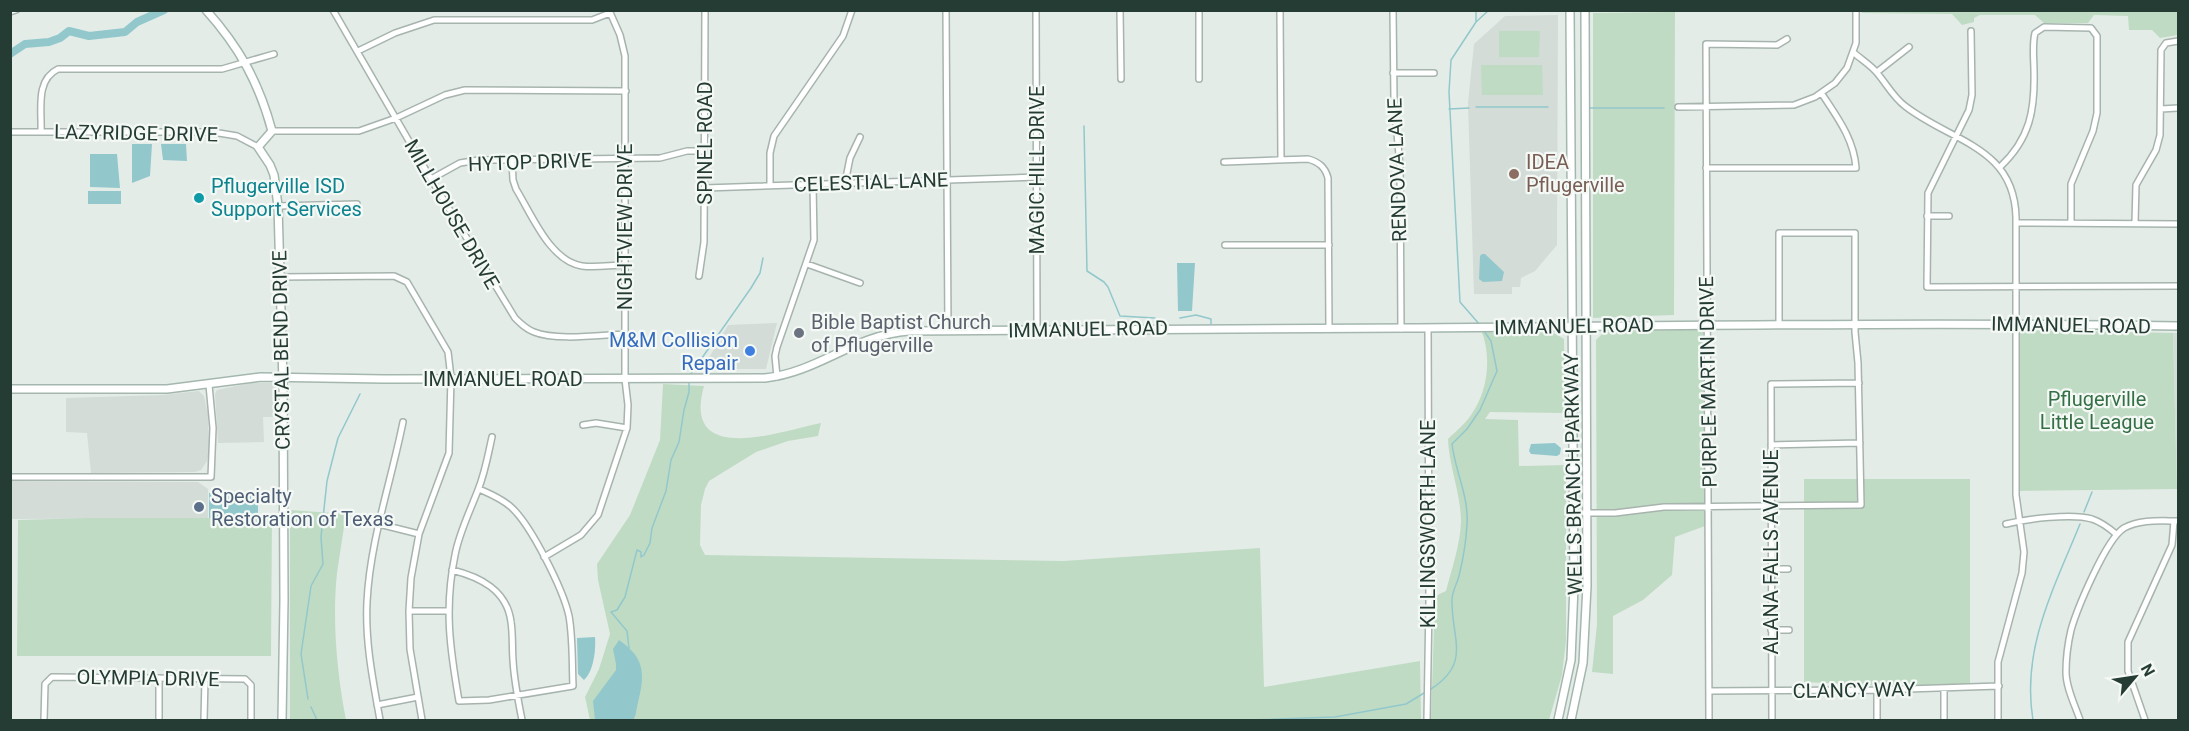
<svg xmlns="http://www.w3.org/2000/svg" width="2189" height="731" font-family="Roboto,sans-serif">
	<rect width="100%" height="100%" fill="#e4ece8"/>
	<path fill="#d3dcd7" d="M1558 15 1557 245 1535 271 1521 278 1520 287H1512V294H1474L1468 103 1474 44 1505 16Z
		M777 323 766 369H707V361L728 325Z
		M2173 333H2178V489H2177Z
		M250 383H276L277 417H263L264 442 218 443 215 394 217 390Z
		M199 391 204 396 208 415 209 452 207 461 201 470 195 472 91 473 87 433 66 432V398L162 395Z
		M11 481 198 482 208 489V518L11 519Z"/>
	<path fill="#c0dbc4" d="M1861 11H2178V35L2160 38 2152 30H2129L2128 16 2094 15 2088 23H2044L2035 15H1980L1974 18V22L1962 25 1952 14 1862 13Z
		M1675 12 1674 315 1593 318V13Z
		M1499 31H1540L1539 57H1499Z
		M1481 65H1542L1543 95H1482Z
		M1703 329 1705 526 1675 537 1672 575 1643 600 1613 616V674L1592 672 1597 624 1596 340 1604 332Z
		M1481 330H1490L1493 333 1549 330 1564 339 1565 413 1490 412 1485 419 1518 420 1519 466 1566 465V640L1562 675 1549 720H1431L1435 596 1446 591C1452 568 1460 545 1461 522 1461 494 1449 467 1448 439 1456 431 1465 424 1471 415 1488 392 1492 356 1481 330Z
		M2020 330 2173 333 2177 489 2018 491Z
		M663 384 704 386C681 468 781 431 821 423L818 436 788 441 756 452 709 481 705 489 701 505 700 545 705 555 1063 561 1260 548 1264 687 1420 661 1421 720H590L585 697 599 669 610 634 598 580 597 564 630 515 660 440Z
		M1804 479H1970V690L1804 682Z
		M290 510 346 514C343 533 340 553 337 573 332 621 337 673 346 720H290Z
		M88 518H272L271 656H17L18 520Z"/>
	<path fill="#92c8cb" d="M132 144H152L150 176 132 183Z
		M161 144H186L187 161 163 160Z
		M90 154H117L120 188 90 187Z
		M88 191H121V204H88Z
		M1482 254H1485L1504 272 1502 281 1483 282 1479 279 1480 256Z
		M1177 263H1195L1192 311H1178Z
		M1555 443 1561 448 1560 454 1557 456 1531 454 1529 451 1531 444Z
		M209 493 252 494 258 504V518H209Z
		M595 637C596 649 594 671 584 680L578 674 577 638Z
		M619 640C648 660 644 677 637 707 636 712 636 716 633 720H595L593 701 616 670V664L613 649Z"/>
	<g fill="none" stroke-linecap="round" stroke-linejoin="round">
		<path stroke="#92c8cb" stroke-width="1.5" d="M1476 10V22
			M1476 107H1548
			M1590 108H1664
			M1449 109 1469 108
			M1084 126 1087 271 1104 282 1108 287 1120 316 1155 318
			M1180 318 1196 315 1211 319V324
			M1480 325 1460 302 1449 92 1451 60 1476 22 1489 10
			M690 375 751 288 760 273 763 258
			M2084 512 2092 492
			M629 648 627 631 611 612 617 610 625 597 637 550 641 552V557L644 555 650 543 652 528 666 491 671 460 679 442 684 410 689 392V382
			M1431 689C1471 663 1452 640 1452 602 1451 593 1457 584 1459 576 1463 560 1466 541 1467 525 1469 496 1455 471 1452 444L1467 429 1480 410 1497 371 1491 341 1484 331
			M308 699 301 654 311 586 323 564 321 537 327 481 338 438 360 394
			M311 707 317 720
			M1248 720 1335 717 1406 704 1424 693
			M2033 720C2021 649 2054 588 2080 524"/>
		<path stroke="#92c8cb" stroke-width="8" d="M10 54 25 44 49 42 60 38 69 31 89 36 125 32 137 22 164 10"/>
		<g stroke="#a7b4ae" stroke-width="8">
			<path id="street" d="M333 10 431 179 515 318C521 324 526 329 534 332 556 341 600 335 625 334
				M946 10 948 330
				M1036 10 1037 330
				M1120 10 1121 79
				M1199 10V79
				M1280 10 1281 160
				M1393 10 1394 100 1400 166 1401 329
				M10 12 16 10
				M1971 31 1972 95 1969 110 1928 193 1927 287 2178 286
				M358 51 395 33 434 20H592L610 13
				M1854 53C1862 60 1872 66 1878 74 1887 85 1894 98 1905 106 1951 142 2014 146 2016 217V495L2024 552 2022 573 1998 662V720
				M1877 72 1909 47
				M1393 73H1434
				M1678 107 1794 105 1815 97 1835 83 1847 68 1856 43V10
				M2161 109 2178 108
				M272 131H359L396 118 445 95 465 90 626 91
				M10 132H213L237 136 258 147
				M41 132C42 110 35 80 58 69H222L274 54
				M512 160 513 180 516 189C532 215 550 261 582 266 596 268 611 265 625 265
				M1224 162 1308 159C1319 162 1325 167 1328 178L1329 329
				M2000 167C2030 139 2035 110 2034 71 2034 59 2032 45 2035 33L2044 27 2091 28 2097 36V113L2093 131 2071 184V223
				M1706 168H1856C1854 139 1837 117 1822 94
				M431 179 460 163 479 160 660 158 687 151H704
				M845 183 850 158 860 137
				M770 185V153L774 136 843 36 852 10
				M705 188 1037 177
				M278 206 357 204
				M1927 216H1949
				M2016 223 2178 224
				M2135 223 2136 185 2156 150 2160 135 2161 50 2166 43 2178 41
				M1225 245H1329
				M807 264 860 283
				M699 276 704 242 705 10
				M279 277 394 276 407 282 448 352 451 378 449 453 419 534 411 578 409 611 410 649 422 720
				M777 377 775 356 777 347 814 240 813 184
				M583 425 596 423 627 428
				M1771 445 1860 443
				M10 477H211L213 428 209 385
				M479 489C490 494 501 498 511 507 531 525 563 589 569 616 573 639 572 663 573 686L489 700 459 701C450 649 444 608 455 555 459 533 470 511 478 490 485 473 488 455 492 437
				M1585 513H1615L1664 507 1861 505 1858 363 1855 332V233H1779V324
				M379 524 419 534
				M2006 524C2026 519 2072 513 2092 519 2101 522 2109 528 2116 534
				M544 557 581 535 598 515 627 428 628 405 625 379V56L620 35 609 10
				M1771 569H1788
				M452 570C480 577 507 590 511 622 513 635 512 647 513 660 514 680 518 700 522 720
				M409 611H447
				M1771 630H1789
				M1877 690V720
				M1709 691 1877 690 1999 686
				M377 705 418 697
				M44 720 45 684 52 677 245 679 251 685V720
				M159 720V678
				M204 720 205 679
				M380 720C373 681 365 642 367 602 370 541 391 482 403 422
				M1427 720 1429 602 1428 328
				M1709 720 1706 44 1777 45 1787 39
				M1772 720 1771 384 1859 383
				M1944 720V688
				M2080 720C2075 705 2066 688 2066 672 2066 659 2068 643 2071 630 2077 609 2106 539 2124 528 2140 519 2161 521 2178 521
				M2145 720 2128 671V642L2172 545 2174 521"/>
		</g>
		<g stroke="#a4b7ae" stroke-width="10">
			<path id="secondary" d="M206 10C240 48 259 83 272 131L258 147 270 165 274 175 278 206 283 383 284 600 282 720
				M10 389H167L261 377 384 379 765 378C819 372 854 335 909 331 1075 329 1241 330 1407 328 1664 326 1921 322 2178 326
				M1558 720 1571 660 1574 586 1570 10
				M1571 720 1583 663 1587 586 1585 10"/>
		</g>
		<use href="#street" stroke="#fff" stroke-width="5"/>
		<use href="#secondary" stroke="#fff" stroke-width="7"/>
	</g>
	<circle fill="#8d6e63" stroke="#f5f9f6" stroke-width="2" cx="1514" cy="174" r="6"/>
	<circle fill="#0f9aa8" stroke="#f5f9f6" stroke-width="2" cx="199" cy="198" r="6"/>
	<circle fill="#6b7280" stroke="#f5f9f6" stroke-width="2" cx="799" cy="333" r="6"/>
	<circle fill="#3f7fe0" stroke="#f5f9f6" stroke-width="2" cx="750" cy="351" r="6"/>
	<circle fill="#5c6f8a" stroke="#f5f9f6" stroke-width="2" cx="199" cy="507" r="6"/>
	<g text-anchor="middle" stroke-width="4.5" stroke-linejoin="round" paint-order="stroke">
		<g font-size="20" fill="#253c34" stroke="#f5f9f6">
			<text transform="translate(136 133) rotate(1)" y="7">LAZYRIDGE DRIVE</text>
			<text transform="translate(705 143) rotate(-90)" y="7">SPINEL ROAD</text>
			<text transform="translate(530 162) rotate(-2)" y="7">HYTOP DRIVE</text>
			<text transform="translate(1037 170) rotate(-90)" y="7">MAGIC HILL DRIVE</text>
			<text transform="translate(1397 170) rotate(-92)" y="7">RENDOVA LANE</text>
			<text transform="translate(871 182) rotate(-2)" y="7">CELESTIAL LANE</text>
			<text transform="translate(452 214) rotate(60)" y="7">MILLHOUSE DRIVE</text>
			<text transform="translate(625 227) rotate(-90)" y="7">NIGHTVIEW DRIVE</text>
			<text transform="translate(2071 325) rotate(1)" y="7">IMMANUEL ROAD</text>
			<text transform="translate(1574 326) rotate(-1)" y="7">IMMANUEL ROAD</text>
			<text transform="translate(1088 329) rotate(-1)" y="7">IMMANUEL ROAD</text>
			<text transform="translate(281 350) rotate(-91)" y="7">CRYSTAL BEND DRIVE</text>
			<text x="503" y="386">IMMANUEL ROAD</text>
			<text transform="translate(1708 382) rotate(-91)" y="7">PURPLE MARTIN DRIVE</text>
			<text transform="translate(1573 474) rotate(-91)" y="7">WELLS BRANCH PARKWAY</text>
			<text transform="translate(1428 524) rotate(-90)" y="7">KILLINGSWORTH LANE</text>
			<text transform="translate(1771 552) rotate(-90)" y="7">ALANA FALLS AVENUE</text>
			<text transform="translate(148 678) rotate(1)" y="7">OLYMPIA DRIVE</text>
			<text transform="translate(1854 690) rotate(-1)" y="7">CLANCY WAY</text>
		</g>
		<g font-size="20" fill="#785e54" stroke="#f5f9f6" text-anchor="start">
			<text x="1526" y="169">IDEA<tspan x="1526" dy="23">Pflugerville</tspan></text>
		</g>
		<g font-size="20" fill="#0d838f" stroke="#f5f9f6" text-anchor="start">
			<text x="211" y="193">Pflugerville ISD<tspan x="211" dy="23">Support Services</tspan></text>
		</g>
		<g font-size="20" fill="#5b616d" stroke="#f5f9f6" text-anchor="start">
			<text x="811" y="329">Bible Baptist Church<tspan x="811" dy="23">of Pflugerville</tspan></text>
		</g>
		<g font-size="20" fill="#366cbe" stroke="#f5f9f6" text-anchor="end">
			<text x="738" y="347">M&amp;M Collision<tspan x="738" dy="23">Repair</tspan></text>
		</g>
		<g font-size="20" fill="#346f45" stroke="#f5f9f6">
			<text x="2097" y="406">Pflugerville<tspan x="2097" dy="23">Little League</tspan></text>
		</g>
		<g font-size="20" fill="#4e5e75" stroke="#f5f9f6" text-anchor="start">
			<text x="211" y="503">Specialty<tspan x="211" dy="23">Restoration of Texas</tspan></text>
		</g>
	</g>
	<rect width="2189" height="731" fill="none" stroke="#253c34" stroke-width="24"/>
	<g transform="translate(2135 677) rotate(61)" stroke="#f5f9f6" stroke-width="4.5" paint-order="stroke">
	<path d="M0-4.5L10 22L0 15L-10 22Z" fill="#253c34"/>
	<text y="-9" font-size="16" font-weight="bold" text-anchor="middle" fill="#253c34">N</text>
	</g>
</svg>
